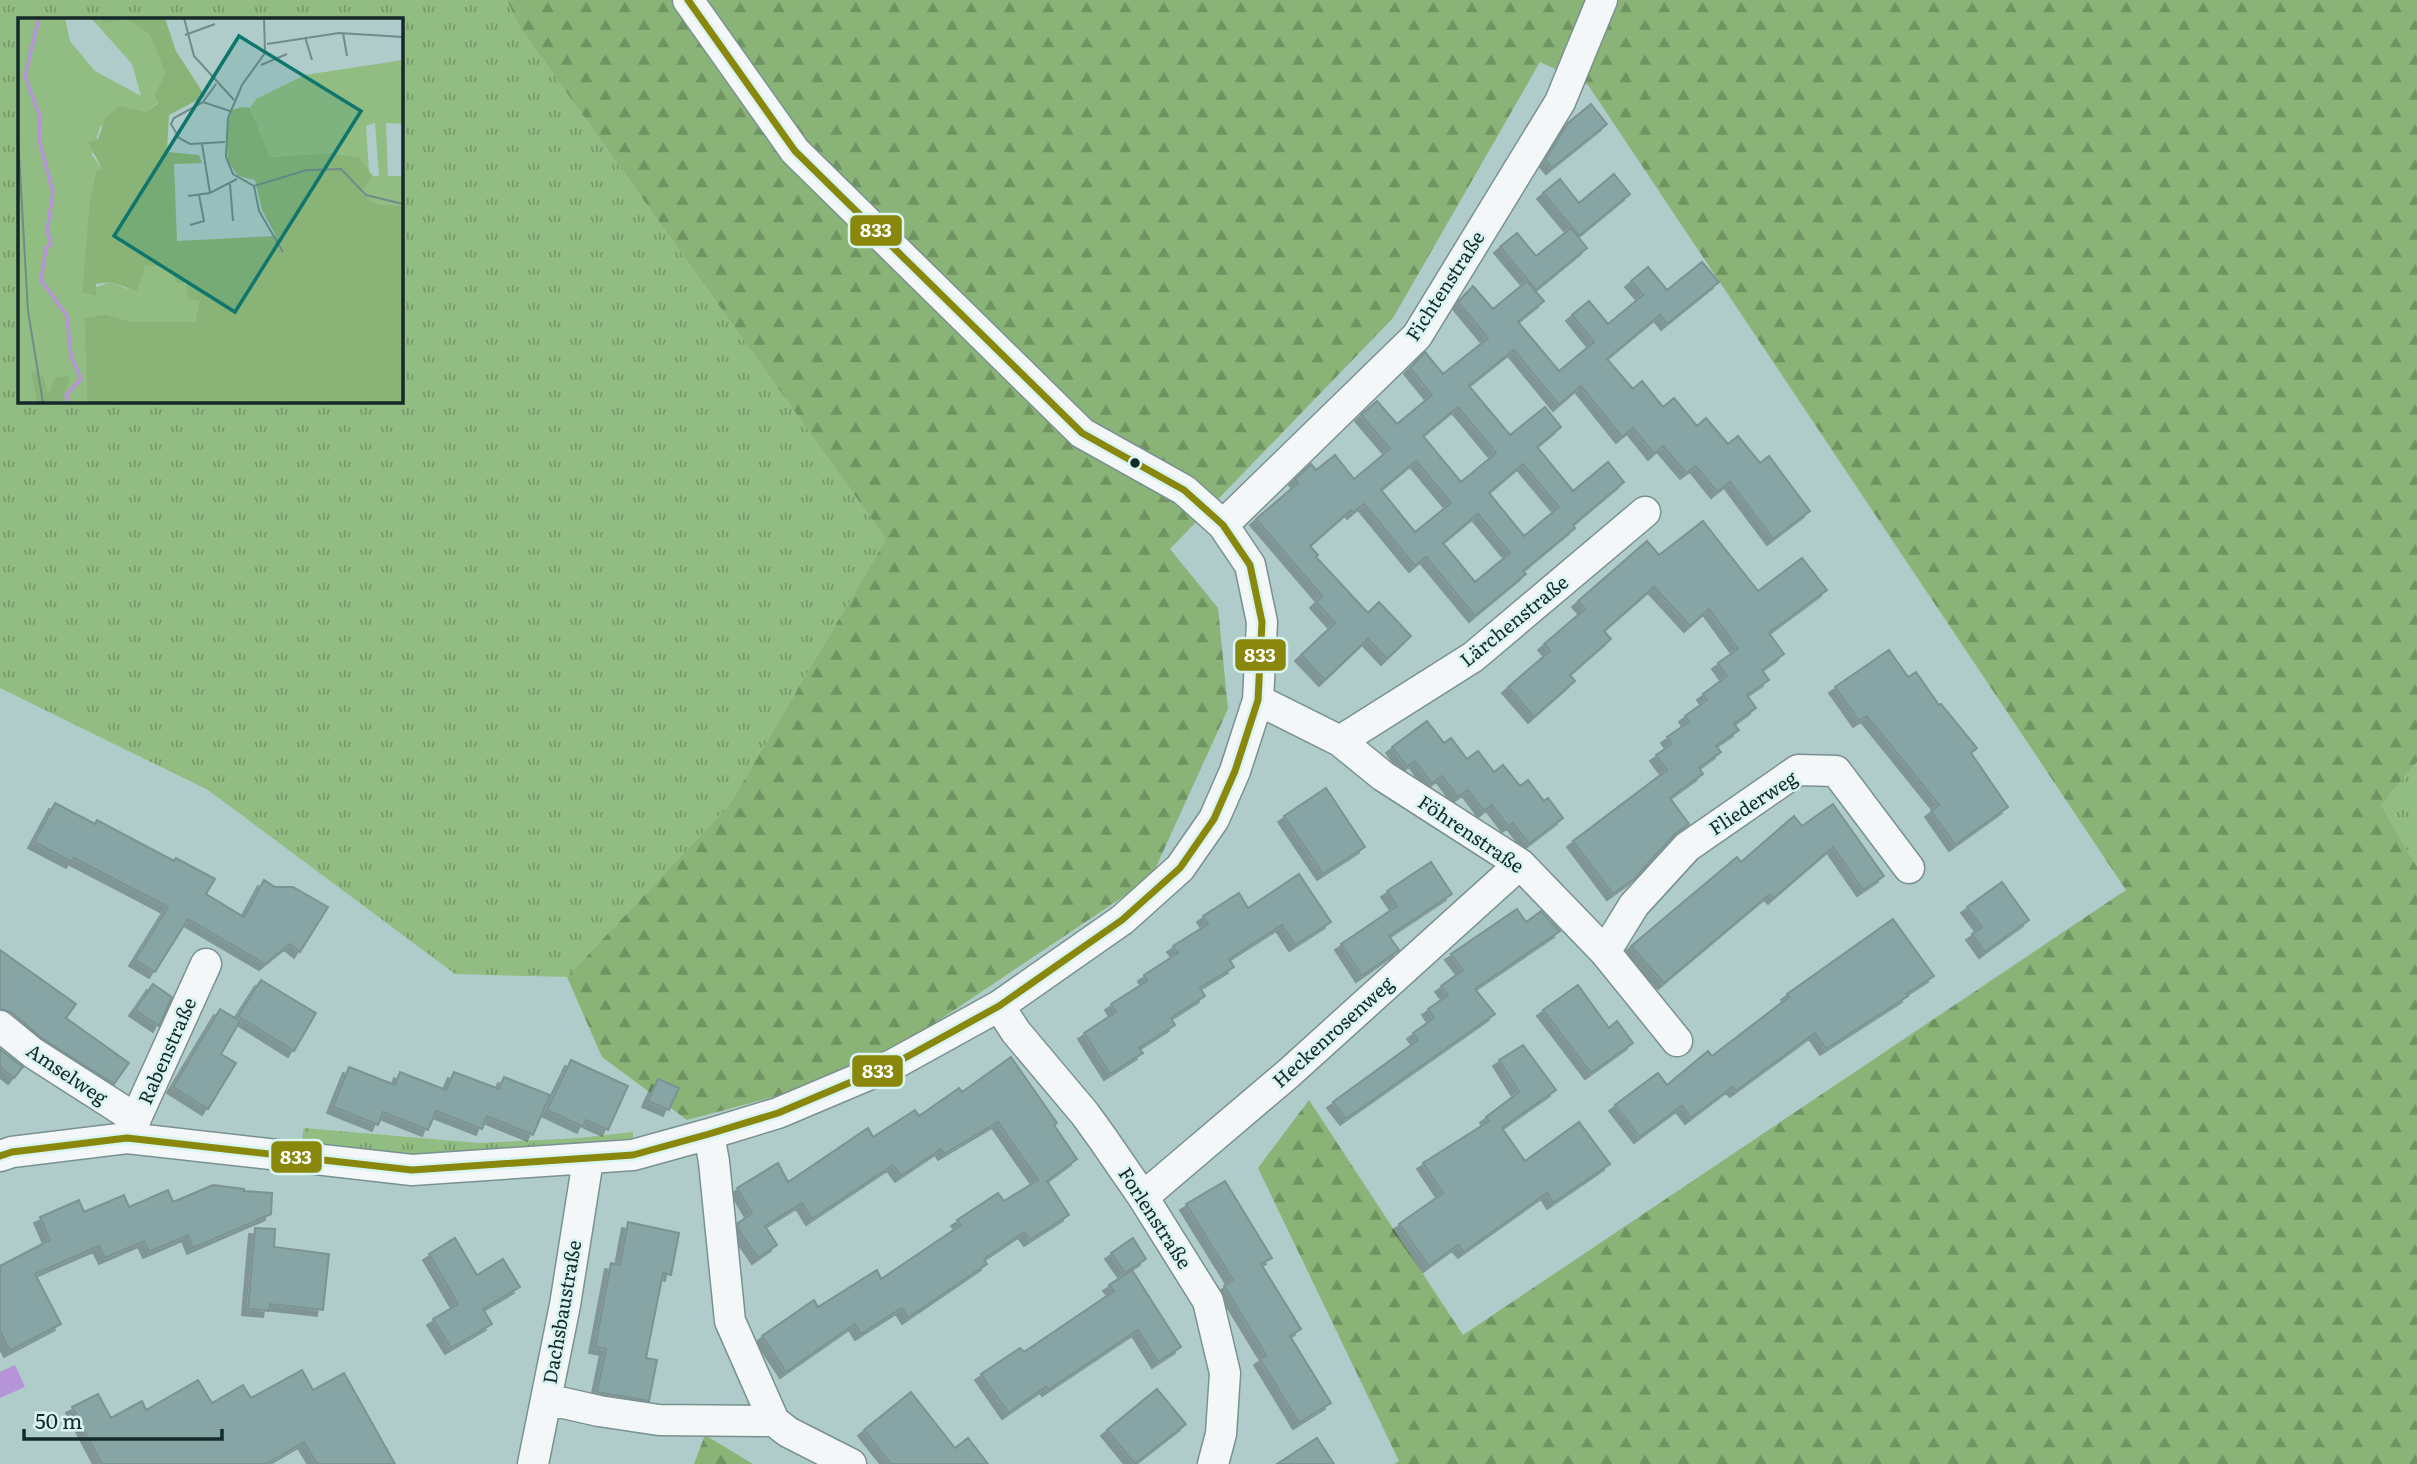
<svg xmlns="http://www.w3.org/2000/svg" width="2417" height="1464" font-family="Literata,serif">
	<defs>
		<pattern id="grass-tufts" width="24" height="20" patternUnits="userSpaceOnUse" patternTransform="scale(1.75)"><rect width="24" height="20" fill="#92bd82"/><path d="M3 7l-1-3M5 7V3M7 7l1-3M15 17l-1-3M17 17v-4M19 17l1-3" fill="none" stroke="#769a6a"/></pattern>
		<pattern id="forest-firs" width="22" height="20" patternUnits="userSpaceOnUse" patternTransform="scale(1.75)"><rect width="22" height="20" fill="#8ab477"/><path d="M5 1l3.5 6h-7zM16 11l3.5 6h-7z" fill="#709362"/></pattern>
		<filter id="shadow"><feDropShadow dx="-6" dy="6" stdDeviation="0" flood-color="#0004"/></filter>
	</defs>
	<rect width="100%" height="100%" fill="#afcccb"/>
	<path fill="url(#grass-tufts)" fill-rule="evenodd" d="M0 0H507L519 26 886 539 730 804 567 977 455 974 208 790 0 688ZM19 19H401V401H19Z
		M2417 762V867L2381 805Z
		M304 1128 479 1143 579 1138 633 1132V1155L299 1157Z"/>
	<path fill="url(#forest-firs)" d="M507 0H2417V762L2381 805 2417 867V1464H1394L1399 1461 1258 1168 1309 1100 1463 1335 2126 890 1588 85 1540 62 1393 318 1170 549 1218 608 1228 709 1151 878 859 1074 687 1120 602 1057 567 977 730 804 886 539 519 26Z
		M705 1435 753 1464H694Z"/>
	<path fill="#b594d8" d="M15 1365 25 1387 0 1398V1372Z"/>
	<path fill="#86a5a4" stroke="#7c9392" stroke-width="2" fill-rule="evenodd" filter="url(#shadow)" d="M1591 104 1607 124 1552 168 1545 160 1568 123Z
		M1614 174 1630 194 1579 236 1543 193 1560 179 1579 203Z
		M1571 228 1587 248 1536 290 1500 247 1517 233 1536 256Z
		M1702 262 1719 282 1667 324 1660 315 1607 359 1633 389 1642 381 1663 407 1674 398 1697 426 1706 418 1728 444 1738 436 1760 463 1769 456 1810 511 1773 539 1730 482 1717 492 1696 466 1686 473 1663 446 1654 454 1633 428 1622 437 1581 386 1559 405 1514 350 1469 386 1510 435 1545 407 1561 427 1537 447 1573 491 1608 462 1624 482 1573 525 1575 528 1523 571 1526 574 1475 616 1426 557 1415 566 1364 504 1353 513 1351 510 1310 546 1318 555 1316 557 1368 613 1379 602 1411 636 1387 659 1368 639 1325 680 1301 655 1335 623 1316 602 1322 596 1256 519 1298 483 1295 479 1311 464 1316 470 1335 455 1354 479 1390 449 1361 415 1377 401 1397 424 1432 395 1410 368 1425 352 1443 374 1488 338 1458 302 1473 286 1493 309 1527 281 1544 301 1518 322 1559 371 1594 342 1572 315 1589 301 1608 324 1643 295 1631 281 1648 267 1667 290ZM1458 407 1496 453 1461 482 1423 436ZM1416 461 1451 503 1415 532 1381 490ZM1523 464 1559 507 1524 536 1489 493ZM1478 514 1510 553 1475 582 1443 543Z
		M1703 521 1758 591 1802 558 1827 590 1769 633 1784 654 1762 670 1769 680 1747 695 1756 708 1734 724 1739 730 1716 746 1721 752 1699 768 1703 774 1670 798 1689 824 1674 835 1634 879 1613 894 1573 841 1667 770 1656 755 1672 744 1667 737 1689 722 1685 716 1707 700 1703 694 1727 676 1718 663 1738 649 1709 609 1690 626 1654 587 1604 631 1611 639 1570 675 1575 681 1534 717 1508 687 1550 651 1544 644 1585 609 1578 601 1647 541 1659 555Z
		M1889 650 1908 677 1916 672 1939 705 1941 704 1977 748 1971 753 2008 807 1955 845 1931 811 1939 805 1867 716 1859 721 1835 687Z
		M1427 721 1444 743 1451 738 1467 759 1478 751 1494 772 1503 765 1520 786 1528 780 1544 801 1548 798 1563 818 1529 844 1513 823 1508 826 1492 805 1484 811 1468 790 1458 797 1442 776 1432 784 1415 761 1407 767 1392 747Z
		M1326 788 1365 847 1323 874 1284 816Z
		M55 803 95 824 97 820 174 861 176 858 215 879 206 894 244 917 264 880 275 887H293L328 907 300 952 290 944 265 964 188 919 155 972 135 960 168 907 74 858 72 862 34 842Z
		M1833 804 1884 876 1863 890 1833 847 1774 898 1770 894 1664 983 1631 946 1737 857 1741 862 1794 816 1802 826Z
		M1431 862 1452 894 1389 936 1399 950 1362 976 1341 944 1397 906 1387 891Z
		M1299 874 1331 922 1295 945 1282 925 1229 959 1234 967 1200 988 1205 996 1171 1018 1175 1025 1139 1048 1143 1053 1110 1074 1084 1033 1116 1012 1111 1004 1147 981 1144 975 1178 953 1173 946 1208 924 1203 916 1239 893 1248 908Z
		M2002 882 2029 920 1985 952 1972 934 1982 927 1967 907Z
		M1517 909 1526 922 1541 911 1560 931 1475 989 1495 1014 1346 1119 1333 1102 1418 1040 1413 1033 1434 1018 1428 1009 1448 995 1441 986 1463 970 1451 954Z
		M1893 919 1934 976 1906 994 1908 996 1826 1049 1815 1033 1736 1091 1732 1087 1691 1118 1682 1106 1640 1137 1615 1105 1658 1073 1667 1085 1708 1051 1712 1056 1789 997 1787 994Z
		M0 950 76 1004 66 1018 129 1063 114 1084 43 1039 11 1012 0 1009Z
		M261 980 316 1013 294 1051 238 1016Z
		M153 984 172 997 159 1026 135 1010Z
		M1578 985 1609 1028 1617 1021 1633 1043 1591 1073 1543 1010Z
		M220 1009 240 1021 221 1054 236 1063 208 1109 173 1087Z
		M1523 1045 1556 1090 1502 1128 1525 1161 1579 1122 1610 1164 1553 1203 1547 1193 1464 1252 1458 1245 1429 1266 1399 1224 1443 1193 1423 1163 1489 1121 1486 1117 1519 1092 1499 1060Z
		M0 1049 23 1067 14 1078 0 1067Z
		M1011 1057 1057 1123 1054 1125 1077 1159 1047 1181 1069 1215 1030 1240 1024 1232 984 1259 987 1264 908 1318 902 1308 861 1334 855 1324 786 1372 762 1336 814 1300 818 1307 877 1270 881 1279 961 1225 957 1220 998 1193 1004 1201 1038 1180 998 1122 944 1154 941 1149 901 1176 893 1165 812 1219 802 1203 765 1226 777 1245 758 1258 738 1229V1223L752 1213 737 1188 778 1163 788 1182 868 1128 873 1137 915 1110 919 1116 959 1088 962 1092Z
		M571 1060 628 1086 608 1130 586 1120 583 1127 547 1110Z
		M349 1067 395 1085 400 1072 446 1090 454 1072 499 1089 504 1077 550 1095 533 1135 487 1116 482 1129 436 1111 428 1130 383 1112 378 1125 333 1107Z
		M658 1079 679 1088 669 1110 648 1101Z
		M1225 1181 1272 1258 1261 1264 1301 1329 1290 1336 1331 1403 1299 1423 1260 1359 1266 1355 1224 1286 1233 1280 1186 1204Z
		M213 1185 244 1189V1191L272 1193 271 1214 193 1248 188 1235 149 1252 144 1241 105 1258 99 1246 35 1274 61 1324 10 1351 0 1331V1266L50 1240 40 1217 79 1200 84 1212 124 1195 129 1207 168 1190 173 1202Z
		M628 1222 679 1233 671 1275 663 1273 646 1358 657 1360 649 1401 597 1392 606 1349 595 1347 611 1263 620 1265Z
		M255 1228 275 1229 274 1247 329 1254 323 1310 270 1304 269 1311 248 1309Z
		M455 1238 477 1275 503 1259 520 1287 483 1309 492 1324 451 1348 433 1319 458 1304 429 1254Z
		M1133 1238 1146 1259 1125 1273 1111 1253Z
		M1132 1270 1181 1347 1158 1362 1138 1330 1048 1390 1046 1387 1008 1413 981 1374 1020 1348 1024 1352 1114 1291 1109 1285Z
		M302 1370 313 1390 344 1373 395 1464H317L304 1442 266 1464H102L72 1407 98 1394 111 1418 142 1401 146 1410 198 1380 212 1403 243 1385 251 1398Z
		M1157 1389 1186 1424 1135 1464 1107 1430Z
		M911 1392 955 1448 968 1438 988 1464H891L864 1430Z
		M1317 1438 1334 1464H1277Z"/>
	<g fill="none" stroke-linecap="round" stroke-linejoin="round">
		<g stroke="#799190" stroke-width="33">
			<path id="minor" d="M1223 525 1417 336 1560 102 1602 0
				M1258 700 1340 741 1383 776 1520 864 1605 952 1677 1041
				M1340 741 1473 657 1645 512
				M1605 952 1634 905 1687 847 1798 770 1836 771 1909 868
				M999 1006 1016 1032 1085 1114 1103 1139 1143 1197 1208 1301 1225 1373 1221 1434 1213 1464
				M0 1026 33 1053 136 1119
				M709 1134 714 1162 730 1321 774 1421 788 1432 851 1464
				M127 1138 206 964
				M0 1156 12 1152 127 1138 412 1170 633 1155 709 1134 778 1113 894 1064 999 1006 1122 920 1180 868 1214 819 1235 771 1258 700 1262 622 1250 565 1223 525 1184 490 1082 433 795 151 688 0
				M1143 1197 1289 1073 1520 864
				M546 1399 599 1411 659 1420 774 1421
				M533 1464 565 1305 588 1160"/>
		</g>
		<use href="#minor" stroke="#f3f7f7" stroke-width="30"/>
		<g stroke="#d9f4f2" stroke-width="12">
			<path id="bus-1" d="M0 1156 12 1152 127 1138 412 1170 633 1155 709 1134 778 1113 894 1064 999 1006 1122 920 1180 868 1214 819 1235 771 1258 700 1262 622 1250 565 1223 525 1184 490 1082 433 795 151 688 0"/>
		</g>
		<use href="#bus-1" stroke="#89880d" stroke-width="7"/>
	</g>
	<circle fill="#142a29" stroke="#d9f4f2" stroke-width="2.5" cx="1135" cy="463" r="6"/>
	<g text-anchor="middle" stroke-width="5" stroke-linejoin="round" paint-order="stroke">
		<g font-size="19" fill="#142a29" stroke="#d9f4f2">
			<text transform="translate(1445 286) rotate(-57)" y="7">Fichtenstraße</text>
			<text transform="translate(1514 621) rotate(-39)" y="7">Lärchenstraße</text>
			<text transform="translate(1753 803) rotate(-33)" y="7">Fliederweg</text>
			<text transform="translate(1471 834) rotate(34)" y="7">Föhrenstraße</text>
			<text transform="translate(1333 1032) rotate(-42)" y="7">Heckenrosenweg</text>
			<text transform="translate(167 1051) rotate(-66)" y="7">Rabenstraße</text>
			<text transform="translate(67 1074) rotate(34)" y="7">Amselweg</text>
			<text transform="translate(1155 1218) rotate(57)" y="7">Forlenstraße</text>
			<text transform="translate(562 1312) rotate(-80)" y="7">Dachsbaustraße</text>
		</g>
	</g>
	<g transform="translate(18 18)">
		<rect width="385" height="385" fill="#afcccb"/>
		<path d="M0 0H47L52 23 77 53 123 78 114 46 73 0H83L85 6 109 1 132 17 147 55 136 77 140 84 128 94 108 93 82 109 74 137 85 152 78 153 71 185 64 274 92 264 110 271 127 248 153 249 181 283 177 304H115L87 296 66 300 69 385H42L51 358 30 378 14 354 19 385H0ZM385 42V106L368 105 370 158H385V188L358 186 341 175 355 158H361L357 105 348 108 351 154 339 139 314 135 252 139 232 90 238 81 287 57Z" fill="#92bd82"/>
		<path d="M83 0H147L158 33 187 78 151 97 149 134 181 137 184 145 156 146 159 223 258 218 244 192 237 162 220 158 210 143 209 109 214 92 224 89 232 90 252 139 314 135 340 139 355 158 342 175 358 186 385 188V385H69L66 300 87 296 115 304H177L181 283 170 281 168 265H159L152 249 127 248 119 273 92 264 78 266V278L64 274 71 185 78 153 84 151 70 124 80 121 88 99 102 88 128 94 140 85 136 77 147 55 132 17 109 1 85 6ZM13 353 26 359 30 377 37 359 52 358 45 383 19 385Z" fill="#8ab477"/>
		<path fill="none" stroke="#b594d8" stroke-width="3.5" d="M21 0 7 58 22 99 21 122 35 174 29 213 33 226 28 230 23 262 49 298 53 338 63 361 48 377 51 385"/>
		<path fill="none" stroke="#718b8a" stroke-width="2" d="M166 0 176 38 216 82M246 0 247 35 224 67 210 100 208 139 215 156 236 168 289 152 323 151 348 177 385 186M325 15 329 38M167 17 197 6M287 19 294 42M249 26 321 15 385 19M243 47 269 36M185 84 198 66M0 119 10 293 25 385M207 124 172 126 161 120 153 106 156 100 185 84 212 93M184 126 192 175M212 166 215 203M236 168 241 193 265 234M170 178 192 175 219 161M172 207 186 203 181 177"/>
		<path fill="#0f766e" fill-opacity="0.15" stroke="#0f766e" stroke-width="3.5" d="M221 18 343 93 217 294 96 218Z"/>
		<rect width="385" height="385" fill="none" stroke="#142a29" stroke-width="3.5"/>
	</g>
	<g stroke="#d9f4f2" stroke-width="2.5">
		<rect x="849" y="214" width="54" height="33" rx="7" fill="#89880d"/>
		<rect x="1234" y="638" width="53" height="34" rx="7" fill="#89880d"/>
		<rect x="851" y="1054" width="53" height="34" rx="7" fill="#89880d"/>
		<rect x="270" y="1140" width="53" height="34" rx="7" fill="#89880d"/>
	</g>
	<g font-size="19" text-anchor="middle" font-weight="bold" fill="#fff">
		<text x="876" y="237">833</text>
		<text x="1260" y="662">833</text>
		<text x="878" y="1078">833</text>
		<text x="296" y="1164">833</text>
	</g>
	<path d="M24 1429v10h198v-10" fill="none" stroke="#142a29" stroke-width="3.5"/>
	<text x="35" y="1429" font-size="21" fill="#142a29" stroke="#d9f4f2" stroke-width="5" paint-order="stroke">50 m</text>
</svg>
